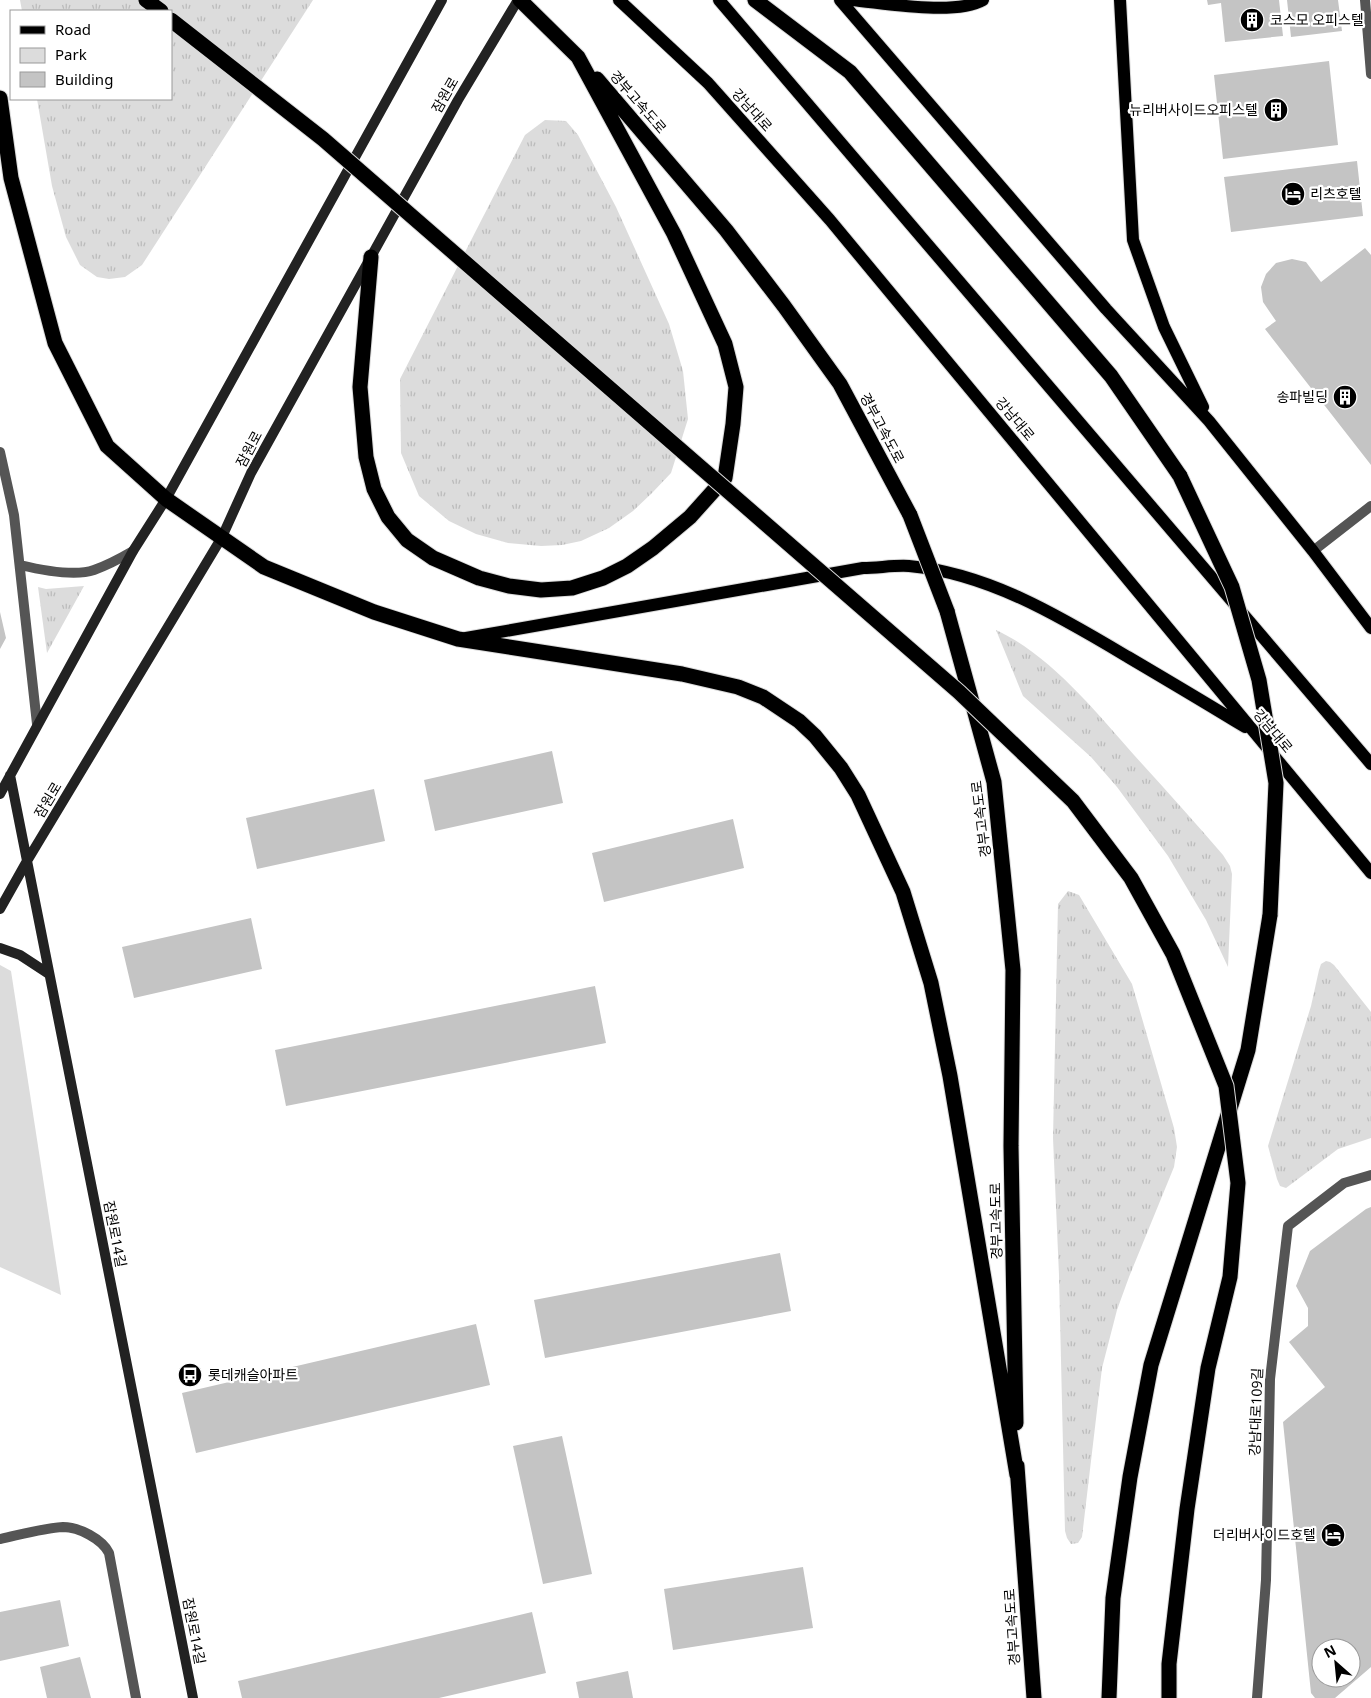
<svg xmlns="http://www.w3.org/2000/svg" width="1371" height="1698" font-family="'Noto Sans','Noto Sans KR',sans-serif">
	<defs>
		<pattern id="grass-tufts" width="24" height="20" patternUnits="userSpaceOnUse" patternTransform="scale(1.25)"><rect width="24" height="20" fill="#dcdcdc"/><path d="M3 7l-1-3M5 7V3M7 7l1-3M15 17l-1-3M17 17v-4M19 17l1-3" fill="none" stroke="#bbb"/></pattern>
	</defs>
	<rect width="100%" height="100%" fill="#fff"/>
	<path fill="url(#grass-tufts)" d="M20 0H313L142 265 125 277 109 279 97 277 80 265 66 237 52 186 37 99H171V11H22Z
		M545 120 566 121 578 135 616 207 669 324 683 371 688 419 671 473 652 493 633 511 609 528 581 541 562 545 541 546 508 543 476 534 449 521 419 496 401 453 400 379 525 135Z
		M84 586 47 653 38 587 46 589Z
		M996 630C1050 655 1095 711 1134 755 1164 788 1194 821 1223 855L1230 866 1232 874 1228 967 1206 920 1168 856 1117 787 1091 757 1023 696Z
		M1068 891 1079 895 1132 984 1174 1128 1177 1147 1174 1167 1129 1277 1117 1310 1102 1368 1082 1537 1078 1543 1071 1544 1067 1538 1065 1531 1059 1275 1053 1138 1058 904Z
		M1326 961 1330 962 1334 965 1371 1012V1138L1338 1149 1286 1188 1280 1186 1277 1179 1268 1146 1311 1006 1319 970 1321 964Z"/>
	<path fill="#dcdcdc" d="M0 965 11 971 61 1295 0 1267Z"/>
	<path fill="#c4c4c4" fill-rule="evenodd" d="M1207 0H1279L1283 36 1225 42 1221 3 1208 5Z
		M1287 0H1338L1342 31 1291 37Z
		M1329 61 1338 145 1223 159 1214 75Z
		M1357 161 1363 216 1231 232 1224 177Z
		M1365 248 1371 255V465L1265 329 1276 321 1263 302 1261 287 1266 274 1276 263 1292 259 1306 262 1321 282Z
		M0 612 6 638 0 649Z
		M552 751 563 803 435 831 424 780Z
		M374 789 385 841 257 869 246 818Z
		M733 819 744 868 604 902 592 853Z
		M251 918 262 969 134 998 122 947Z
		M595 986 606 1043 286 1106 275 1050Z
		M1371 1207V1667L1335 1698H1315L1311 1693 1283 1422 1325 1387 1289 1342 1308 1326V1308L1296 1286 1310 1251 1366 1209ZM1321 1648H1351V1678H1321Z
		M780 1253 791 1311 545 1358 534 1300Z
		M476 1324 490 1385 196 1453 182 1393Z
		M562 1436 592 1574 543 1584 513 1446Z
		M803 1567 813 1628 673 1650 664 1589Z
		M60 1600 69 1646 0 1661V1612Z
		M532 1612 546 1673 439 1698H242L238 1681Z
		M80 1657 91 1698H47L40 1667Z
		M628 1671 633 1698H579L576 1682Z"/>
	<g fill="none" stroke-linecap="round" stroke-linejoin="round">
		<g stroke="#dbdbdb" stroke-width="14">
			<path id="primary" d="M619 0 708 83 830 220 1371 873
				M719 0 1371 764
				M840 0 1106 309 1209 421 1313 551 1371 628
				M851 0C885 3 955 16 983 0
				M1120 0 1133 240 1164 327 1203 407
				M466 638 863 568C878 568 894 565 909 566 988 573 1061 617 1128 657 1167 680 1206 703 1245 727"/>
		</g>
		<g stroke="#dbdbdb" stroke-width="17">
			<path id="highway" d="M146 0 161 11
				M755 0 850 72 1111 376 1180 476
				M597 79 726 230 784 306 840 384 910 515
				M0 98 11 178 55 343 107 446 166 499 264 567 374 612 458 639 682 674 738 687 763 697 799 721 815 736 841 768 858 795 903 892 931 983 950 1076 1017 1475
				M371 257 360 387 366 457 374 489 388 517 407 540 433 558 479 578 509 586 541 590 572 588 603 578 627 566 653 548 690 517 725 478 733 424 736 387 725 344 674 234 578 57 520 0
				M947 611 994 782 1013 970 1011 1146 1016 1423
				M1017 1466 1034 1698
				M1109 1698 1113 1598 1130 1477 1151 1365 1248 1050 1270 915"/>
		</g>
		<path stroke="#555" stroke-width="10" d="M1313 551 1371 506
			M0 1539C19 1535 44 1528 63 1527 79 1527 102 1539 109 1553L136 1698"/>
		<path stroke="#555" stroke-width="10" d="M1365 0 1371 74
			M0 452 14 515 37 724
			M20 565C41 570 74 577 94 570 108 565 121 558 133 551
			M1257 1698 1266 1580 1270 1379 1288 1226 1344 1183 1371 1175"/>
		<path stroke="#222" stroke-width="10" d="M10 775 193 1698
			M0 794 133 551 166 499 442 0
			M0 909 27 861 222 537 251 473 458 100 518 0
			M0 948 20 955 49 974"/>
		<use href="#primary" stroke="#000" stroke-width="12"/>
		<use href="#highway" stroke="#000" stroke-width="15"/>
		<g stroke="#dbdbdb" stroke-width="17" stroke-linecap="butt">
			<path id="highway-bridge" d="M171 20 323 139 959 692 1073 801 1131 878 1173 954 1226 1086 1238 1183 1230 1277 1208 1368 1187 1509 1169 1664V1698
				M1180 476 1232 587 1259 680 1276 783 1270 915
				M910 515 947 611"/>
		</g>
		<use href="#highway-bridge" stroke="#000" stroke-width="15"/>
	</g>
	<defs>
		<g id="building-disc" transform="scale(1.25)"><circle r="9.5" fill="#000" stroke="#fff"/><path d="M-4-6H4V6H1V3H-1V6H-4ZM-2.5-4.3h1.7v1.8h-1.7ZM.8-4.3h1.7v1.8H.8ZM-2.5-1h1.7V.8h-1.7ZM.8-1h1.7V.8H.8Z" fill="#fff"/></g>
		<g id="hotel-disc" transform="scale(1.25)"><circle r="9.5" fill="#000" stroke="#fff"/><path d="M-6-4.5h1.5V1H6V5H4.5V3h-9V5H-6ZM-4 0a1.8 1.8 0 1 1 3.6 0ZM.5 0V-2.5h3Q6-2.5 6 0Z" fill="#fff"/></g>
		<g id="bus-disc" transform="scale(1.25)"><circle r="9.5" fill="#000" stroke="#fff"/><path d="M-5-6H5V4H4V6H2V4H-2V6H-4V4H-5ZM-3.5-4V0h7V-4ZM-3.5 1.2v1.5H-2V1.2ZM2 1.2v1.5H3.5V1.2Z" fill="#fff"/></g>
	</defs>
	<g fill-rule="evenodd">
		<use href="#building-disc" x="1252" y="20"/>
		<use href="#building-disc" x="1276" y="110"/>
		<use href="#hotel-disc" x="1293" y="194"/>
		<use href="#building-disc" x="1345" y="397"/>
		<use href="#bus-disc" x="190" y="1375"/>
		<use href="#hotel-disc" x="1333" y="1535"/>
	</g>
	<g text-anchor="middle" stroke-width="4.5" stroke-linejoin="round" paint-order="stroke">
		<g font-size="14" fill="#000" stroke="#fff" text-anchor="start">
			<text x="1270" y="25">코스모 오피스텔</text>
			<text x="1258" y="115" text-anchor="end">뉴리버사이드오피스텔</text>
			<text x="1310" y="199">리츠호텔</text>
			<text x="1328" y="402" text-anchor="end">송파빌딩</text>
			<text x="208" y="1380">롯데캐슬아파트</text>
			<text x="1316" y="1540" text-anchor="end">더리버사이드호텔</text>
		</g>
		<g font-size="14" fill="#000" stroke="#fff">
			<text transform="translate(445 95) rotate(-60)" y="5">잠원로</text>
			<text transform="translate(638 102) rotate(49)" y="5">경부고속도로</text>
			<text transform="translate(752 110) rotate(48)" y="5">강남대로</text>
			<text transform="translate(1015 419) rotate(50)" y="5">강남대로</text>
			<text transform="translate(882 428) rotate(62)" y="5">경부고속도로</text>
			<text transform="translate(249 449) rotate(-62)" y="5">잠원로</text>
			<text transform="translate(1273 731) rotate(50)" y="5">강남대로</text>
			<text transform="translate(48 800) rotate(-59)" y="5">잠원로</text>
			<text transform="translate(981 819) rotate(-97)" y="5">경부고속도로</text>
			<text transform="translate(996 1221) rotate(-91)" y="5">경부고속도로</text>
			<text transform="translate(115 1234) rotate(79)" y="5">잠원로14길</text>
			<text transform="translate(1256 1412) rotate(-88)" y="5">강남대로109길</text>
			<text transform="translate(1012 1627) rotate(-94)" y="5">경부고속도로</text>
			<text transform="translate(194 1631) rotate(79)" y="5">잠원로14길</text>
		</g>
	</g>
	<rect x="10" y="10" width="162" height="90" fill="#ffffff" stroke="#999999"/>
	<rect x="20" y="26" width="25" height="8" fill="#000000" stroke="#999999"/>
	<text x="55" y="35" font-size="15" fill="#000000">Road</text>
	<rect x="20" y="48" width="25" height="15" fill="#dcdcdc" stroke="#999999"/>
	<text x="55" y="60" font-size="15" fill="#000000">Park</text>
	<rect x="20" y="72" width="25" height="15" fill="#c4c4c4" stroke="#999999"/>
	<text x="55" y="85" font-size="15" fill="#000000">Building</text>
	<g transform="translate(1336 1663) rotate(333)"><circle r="24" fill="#ffffff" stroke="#999999"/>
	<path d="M0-4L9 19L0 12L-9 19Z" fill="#000000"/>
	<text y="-8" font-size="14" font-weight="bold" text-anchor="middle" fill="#000000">N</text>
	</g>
</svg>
